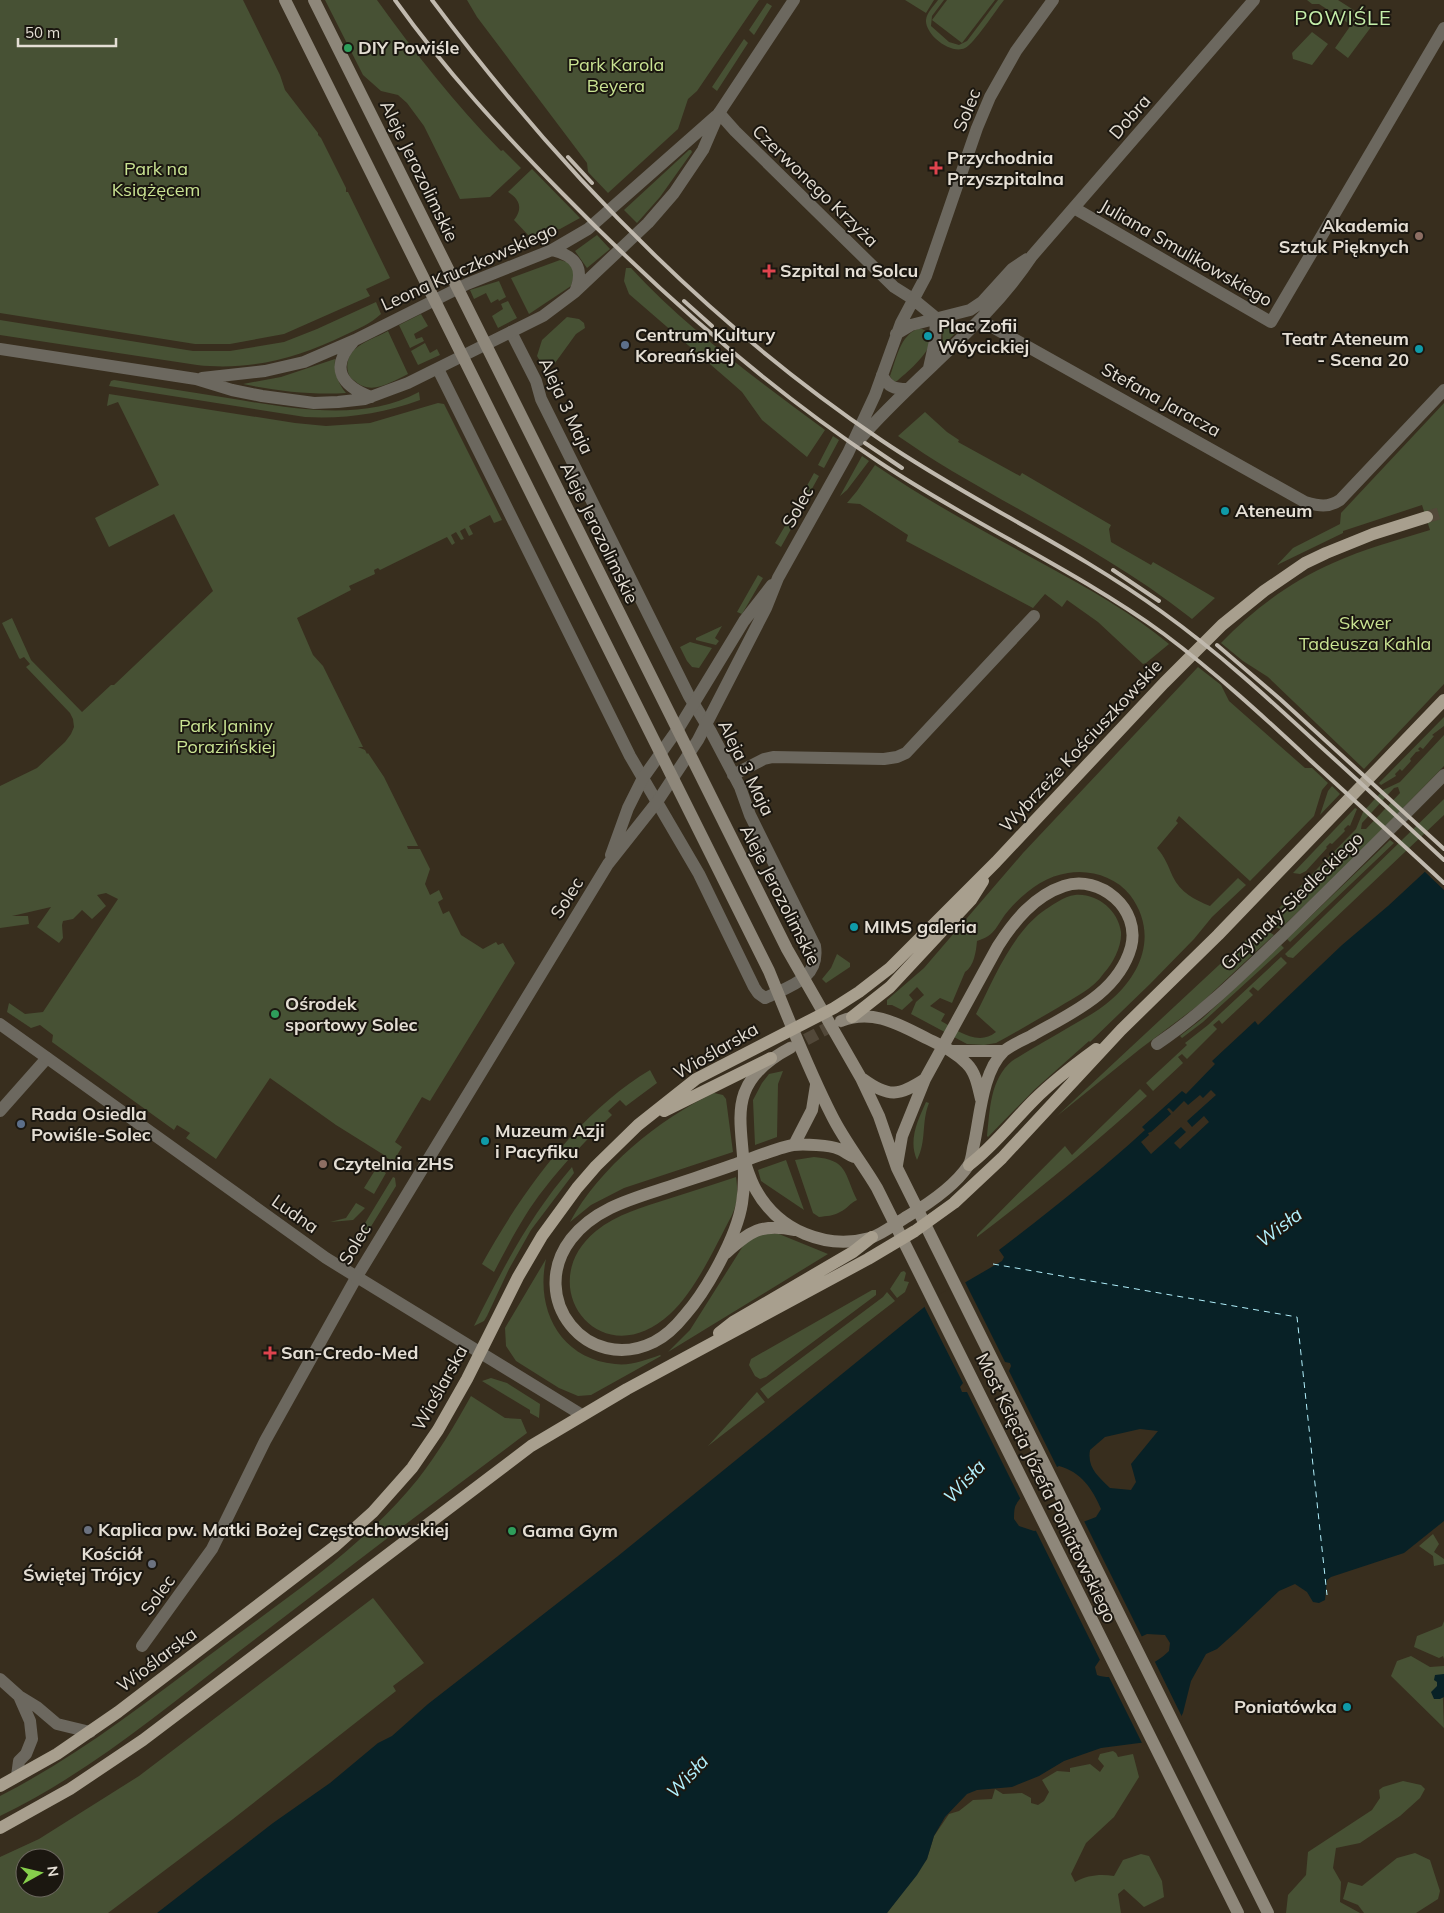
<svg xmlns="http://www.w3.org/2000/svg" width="1444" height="1913" font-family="Mulish,sans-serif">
	<rect width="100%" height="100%" fill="#382e1e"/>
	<path fill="#475134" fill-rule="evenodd" d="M0 0H243L280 75 285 90 318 133V135L321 138 346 188V192H348L390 278 366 289 370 296 284 334 230 344H195L0 313Z
		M325 0H377C415 53 455 104 501 151L503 150 521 168 490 197 460 199 424 126 407 103 398 95 381 91 363 75Z
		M467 0H759L697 91 688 99 678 129 608 193 588 172 587 163 477 17Z
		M905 0H934L926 13Z
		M938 0H944L932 16 931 26 949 42 959 45 967 41 998 0H1004C996 10 974 44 965 48 951 55 925 35 926 20 927 12 934 6 938 0Z
		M947 0H995L962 43 932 20Z
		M1307 0H1338L1374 23 1348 58 1335 48 1351 25 1319 4H1312Z
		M767 3 772 6 754 35 749 30Z
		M1312 32 1328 44 1312 65 1293 59 1292 53Z
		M744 39 748 43 717 91 712 87Z
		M689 150H691L692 152 660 197 637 223 624 210Z
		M532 169 580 218 560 229 529 236 514 220C523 209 520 199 508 192Z
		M597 235 610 249 587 268 575 251Z
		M560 260 567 262 575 271 571 286 529 314 511 278Z
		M626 268H631C688 330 758 380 825 430L807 457 762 420 742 392 733 384 629 294 624 281Z
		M499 281 506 297 499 301 498 299 491 303 486 293 474 299 470 290Z
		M508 301 517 318 498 328 492 316 503 309 501 304Z
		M376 302 381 314C370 324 358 329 345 335 298 358 250 371 197 365L0 335V320L193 351H230L284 342 317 329Z
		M421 314 428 326 414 334 416 339 422 337 424 341 410 348 399 325Z
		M567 317 579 319 584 323 585 328 576 334 555 363 547 367 543 366 537 356 542 340Z
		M953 322 964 325 943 345 942 323Z
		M918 329H922C948 340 906 373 897 381L894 382 890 376C896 360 900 335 918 329Z
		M388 331 408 374C391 382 371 396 355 381 351 379 349 376 348 372 346 365 348 356 354 350 362 342 377 337 388 331Z
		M425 343 430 353 437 349 440 355 418 365 411 351Z
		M335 359C334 372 338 383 346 393 312 395 277 391 243 384L281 377Z
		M114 380C152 386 190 392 228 398 289 408 362 423 419 392L420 400C382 414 345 419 305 417L109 386 111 381Z
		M109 394 295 423 326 426 370 423 438 403 444 404 502 520 494 523 490 515 469 526 473 534 469 536 465 528 460 531 464 539 461 540 456 532 451 535 455 543 452 545 447 537 380 570 378 568 374 570 375 574 349 586 351 590 297 618 313 655 323 666 363 747H358L365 750 367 754 368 753 384 777 418 846H407L408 849H420L430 869 425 884 430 895 439 890 443 899 438 902 443 914 449 911 461 935 483 949 496 942 498 945 503 943 515 963 430 1101 422 1097 395 1142 402 1147 393 1162 384 1156V1155L336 1125 270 1078 216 1159 186 1138 190 1133 177 1125 174 1130 52 1042 53 1035 40 1025 31 1028 7 1012 9 1003 25 1014 43 1012 118 899 106 893 97 895 106 906 92 919 82 910 73 919 63 921 62 925 63 938 59 943 37 927 51 907 12 916H28L29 924 0 928V786L37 768 65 742 71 734 74 727 73 719 70 713 26 667 30 664 24 657 20 659 19 658 2 623 12 618 31 660 82 712 111 685H114L213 591 174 514 109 547 95 518 159 485 118 402 107 406Z
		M1444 403V684L1364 769 1268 677 1243 661 1221 643C1253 610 1291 581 1333 563 1364 549 1397 540 1430 530L1422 505 1343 531V533L1277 565 1293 548 1340 524 1341 513Z
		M925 412 947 432 959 440 958 442 1020 476 1022 473 1111 525 1109 529 1111 542 1151 565 1153 562 1215 598 1192 619C1118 560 1033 519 952 471 933 460 916 448 898 436Z
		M833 436 839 440 824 468 818 465Z
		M862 456 869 461 847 490 840 496Z
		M875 465C930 503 989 534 1047 566 1089 589 1132 613 1169 644L1146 663 1143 664 1098 622 1067 600 1062 607 1045 594 1033 608 906 541 908 535 860 504 847 503 857 491Z
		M814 473 819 476 797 516 792 513Z
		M789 519 795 522 781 547 775 543Z
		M758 575 763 578 742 614 737 612Z
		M722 626 715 638 719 641 716 645 696 640V638Z
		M690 642 712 648 699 668 692 667 687 661 680 647Z
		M1198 667 1221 685 1229 701 1305 768H1312L1328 783 1322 790 1314 816 1250 881 1179 816 1176 821 1178 823 1157 848C1165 857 1168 866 1173 877 1180 892 1195 900 1210 906L1238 878 1246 885 1212 917 1194 939 1150 984 1090 1042 1089 1041 1034 1090 988 1137 987 1136C990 1110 990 1079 1012 1061 1031 1049 1051 1038 1071 1026 1085 1018 1100 1010 1112 999 1144 971 1157 931 1130 895 1116 877 1090 869 1068 873 1045 876 1023 893 1008 911 996 925 997 935 977 941 976 952 974 966 965 972L952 1003 940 998 930 1006 945 1014 941 1021C957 1030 978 1047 996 1032L976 1014C993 981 1011 935 1042 912 1051 906 1064 896 1075 895 1097 893 1118 910 1121 932 1122 946 1113 963 1104 973 1093 989 1075 997 1059 1007 1038 1019 1017 1032 996 1043L984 1045 967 1044 911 1014 916 1002 924 995 917 987 909 995 913 1000 902 1010 892 1005H887V1000L924 968 1023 853Z
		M1444 717V726L1432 735 1434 736 1423 749 1420 747 1418 749 1420 751 1416 752 1410 759 1411 761 1402 771 1400 769 1395 774 1396 776 1381 785 1379 783Z
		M1444 735V766L1345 867 1280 929 1269 924 1282 912 1279 908 1356 829 1363 812 1383 790 1400 782ZM1398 787 1400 793 1366 829H1361L1362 823 1394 788Z
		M1332 786 1340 794 1320 815 1328 791Z
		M1444 799V815L1293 958 1288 957 1285 954Z
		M1355 808 1357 809 1350 826 1348 825 1344 829 1345 831 1332 844 1330 843 1326 847 1327 848 1306 871 1300 874 1293 873Z
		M1390 840 1394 843 1290 942 1287 939Z
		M1264 929 1274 935 1200 1004 1140 1049 1057 1116 1248 938 1252 941Z
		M1281 945 1284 948 1203 1022 1182 1038 1180 1036 1203 1018Z
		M837 954 850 963V967L826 983 822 979 831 968Z
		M1281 957 1287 963 1258 991 1253 987 1249 991 1253 995 1222 1024 1219 1020 1213 1025 1217 1029 1187 1059 1182 1054 1178 1057 1183 1063 1153 1091 1146 1083 1187 1045 1185 1043 1208 1025Z
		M650 1070 657 1083 626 1106 620 1100 608 1111 612 1115C588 1138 564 1163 544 1189 524 1214 509 1244 494 1272L482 1264C521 1193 579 1112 650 1070Z
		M783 1071 778 1084 777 1137 755 1145 753 1100 762 1083 769 1074Z
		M1140 1089 1147 1096C1092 1146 1036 1192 977 1237V1235L1065 1146 1072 1155Z
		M714 1093 723 1095 726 1099 733 1152 624 1188 591 1205 570 1222C599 1168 659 1119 714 1093Z
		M926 1102 929 1103C921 1123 927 1140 917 1160 908 1140 918 1120 926 1102Z
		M814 1157C848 1160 844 1173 857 1200 850 1203 847 1209 840 1212 834 1216 826 1216 819 1217L813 1213 795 1160Z
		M786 1160 804 1210 761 1181 758 1170Z
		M377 1167 386 1173 374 1194 364 1188Z
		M572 1167 574 1173 531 1230 509 1269 487 1316 484 1321 474 1326C503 1268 529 1217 572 1167Z
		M393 1177 395 1178 396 1186 367 1233 362 1231V1228Z
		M736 1177C738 1191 738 1202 732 1215 715 1247 696 1290 670 1314 601 1378 530 1285 596 1231 617 1214 643 1207 668 1199 691 1192 714 1184 736 1177Z
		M356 1203 365 1208 353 1220 330 1222 346 1218Z
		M766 1233 779 1234 828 1254 668 1352 690 1330 743 1246 755 1236Z
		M546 1259C535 1309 560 1359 615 1364 631 1366 646 1360 660 1355L661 1356 591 1395 578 1396 559 1388 516 1361 506 1346 505 1328Z
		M904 1271 906 1273 904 1281 909 1282 905 1292 897 1298 890 1289 901 1272Z
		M872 1290H876V1295L766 1377 760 1379 755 1376 749 1365 751 1359Z
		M887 1292 895 1301 768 1399 760 1389 883 1297Z
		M491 1378 507 1383 540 1404 539 1418 530 1413V1410L482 1381Z
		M757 1392 765 1402 708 1446Z
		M471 1396 505 1418 521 1419 527 1433C430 1505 334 1579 237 1653 161 1712 87 1774 0 1816V1796C76 1757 139 1708 207 1657 280 1602 360 1551 418 1479 438 1453 455 1425 471 1396Z
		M1433 1534 1439 1544 1434 1552 1444 1559V1564L1434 1566 1433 1556 1419 1546Z
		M373 1598 424 1663 393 1686 396 1691 233 1819 108 1913H0V1857L39 1839 139 1776ZM25 1858H55V1888H25Z
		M1444 1621V1659L1443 1656 1439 1658 1414 1647 1417 1636 1442 1626Z
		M1411 1656 1430 1667 1444 1666V1674L1442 1675 1444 1728 1391 1676 1397 1661Z
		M1113 1751 1116 1753 1118 1757 1133 1754 1139 1777 1114 1817 1086 1843 1071 1874 1075 1882C1088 1875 1100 1874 1114 1876L1123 1860 1141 1854 1149 1856 1162 1881 1164 1897 1144 1907 1124 1889 1118 1894 1121 1913H887L927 1859 934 1836 949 1814 959 1811 973 1800 992 1799 995 1789 1003 1794 1022 1793 1031 1798V1803L1038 1805 1044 1801 1049 1792 1042 1780 1057 1771 1070 1772V1768L1090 1764 1100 1772 1104 1766 1098 1759 1100 1754Z
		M1403 1781 1421 1785 1425 1789 1420 1798 1400 1816 1360 1843 1336 1848 1333 1868 1341 1882 1340 1902 1360 1913H1286L1288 1895 1306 1875 1308 1852 1372 1810 1380 1798 1379 1790 1383 1787Z
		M1415 1853 1430 1860 1440 1891 1438 1899 1416 1913H1364L1358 1905 1343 1899 1348 1882 1362 1886 1397 1858Z"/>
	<path fill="#082126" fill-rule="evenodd" d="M1444 854V1521L1404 1553 1331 1577 1327 1580 1325 1600 1319 1603 1313 1602 1307 1592 1295 1584 1279 1591 1236 1632 1217 1649 1206 1654 1191 1681 1183 1713 1176 1726 1147 1742 1101 1748 1064 1761 1039 1776 1012 1787 977 1790 967 1794 945 1817 934 1836 927 1859 917 1875 887 1913H157L273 1823 330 1783 378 1743 392 1736 428 1704 618 1556 928 1304 1002 1261 1004 1257 999 1250C1049 1212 1098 1173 1145 1130L1142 1127 1182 1091 1186 1094 1215 1064 1212 1061 1255 1021 1258 1025 1342 945 1388 906ZM1005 1362 1010 1363 1011 1366 1009 1371 967 1392H962L960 1387 963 1383ZM1140 1429 1158 1431 1131 1464 1136 1482 1131 1490 1110 1488C1098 1476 1087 1468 1090 1450L1105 1437ZM1059 1466C1081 1472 1092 1488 1101 1509L1096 1517 1078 1524 1034 1531 1019 1526 1014 1519C1014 1515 1014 1511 1015 1507 1019 1495 1048 1472 1059 1466ZM1147 1634 1165 1635 1170 1643 1169 1651C1154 1666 1118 1683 1097 1675L1095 1667 1103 1655Z
		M1444 1674V1697L1440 1699H1434L1431 1692 1437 1686V1682L1434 1680 1435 1675Z"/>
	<path fill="#382e1e" d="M1444 852V890L1423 870Z
		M1211 1090 1216 1095 1187 1121 1192 1127 1204 1116 1209 1122 1180 1149 1174 1143 1186 1132 1181 1127 1151 1154 1141 1142 1149 1135 1148 1133 1151 1132 1171 1114 1167 1109 1169 1108 1173 1112 1184 1101 1188 1105 1200 1095 1203 1098Z
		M964 1280 1006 1364 964 1385 923 1304Z
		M1008 1369 1058 1469 1034 1488 1022 1502 966 1390Z
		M1083 1519 1143 1639 1104 1657 1101 1662 1035 1529Z
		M1154 1660 1183 1719 1178 1727 1167 1740 1143 1745 1108 1675 1144 1666Z"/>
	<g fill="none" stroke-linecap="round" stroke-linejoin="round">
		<path stroke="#b1f0fc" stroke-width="1" stroke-dasharray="6 5" stroke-linecap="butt" d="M993 1264 1297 1317 1327 1595"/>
		<path stroke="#524839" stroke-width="12" stroke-dasharray="12 6" stroke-linecap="butt" d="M790 1048 841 1021"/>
		<path stroke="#524839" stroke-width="12" stroke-dasharray="12 6" stroke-linecap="butt" d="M1427 517 1444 512"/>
		<path stroke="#6c685f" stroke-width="12" d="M719 113 735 131 894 287 913 299
			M1074 208 1271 322 1444 28
			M980 320 1305 502C1319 506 1328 508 1340 500L1444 390
			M438 369 630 756 699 874 754 987 758 993 765 998C790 986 820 979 815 946L750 815 740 787 711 732 689 696 541 399 536 381 511 332
			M733 775 764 759 773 757 884 759 897 757 906 753 1034 616
			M1157 1044C1203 1013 1242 974 1283 935 1337 882 1391 829 1444 775
			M0 1111 47 1058
			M142 1646 212 1549 265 1441 356 1278
			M0 1679 19 1696 37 1707 57 1724 90 1732
			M17 1776 19 1761 26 1754 32 1739 30 1721 19 1696"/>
		<path stroke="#6c685f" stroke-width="12" d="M552 250C576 256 585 268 575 292
			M913 299 936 318 935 341 929 368
			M896 334 911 325 970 310 982 302 1012 269 1027 259
			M353 342C329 368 342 386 371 397
			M0 349 196 379 232 390 262 396 314 403 338 402 365 399 408 383 543 316 575 292 648 223 674 193 703 150 719 113 794 0
			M882 375C888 387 894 389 907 389
			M202 378 265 371 304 362 355 340 467 284 552 250 588 229 716 116
			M859 440C914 376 985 327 1032 256L1254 0
			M611 855 628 808 643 778 680 726 744 621 772 585
			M0 1024 326 1258 582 1415
			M356 1278 608 864 657 802 698 740 766 608 778 578 848 453 875 395 901 323 926 276 977 128 990 97 1016 51 1053 0"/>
		<path stroke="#8e877a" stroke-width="12" d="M285 0 769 971C789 1020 808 1069 832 1116 845 1142 863 1164 877 1188L1238 1913
			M314 0 787 949 861 1078 879 1116 897 1168 1268 1913
			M841 1021C873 1008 900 1025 928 1039 942 1046 956 1052 967 1064 976 1073 978 1087 981 1099
			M790 1048C711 1090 753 1135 742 1203 737 1236 707 1290 685 1315 677 1325 666 1336 654 1342 587 1375 526 1298 571 1239 594 1209 631 1199 665 1188 688 1180 711 1173 733 1165 750 1159 777 1148 793 1145 804 1144 830 1145 839 1149 844 1151 849 1155 854 1157
			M953 1051H1004
			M863 1079C889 1098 899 1096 925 1079
			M794 1145 812 1110 816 1085
			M743 1157C747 1168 750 1180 756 1190 779 1231 826 1250 870 1238 883 1234 896 1223 908 1216 928 1204 954 1187 968 1166 972 1161 972 1151 974 1144 980 1117 982 1072 1004 1051 1011 1045 1023 1040 1031 1036 1069 1014 1118 994 1131 947 1141 909 1100 874 1064 886 1034 896 1014 921 998 946L925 1079 902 1136 897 1165
			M726 1253C750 1231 761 1223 795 1230"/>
		<path stroke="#a89f8e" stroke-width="12" d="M852 1017 890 987 971 900 983 881
			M664 1111 771 1058
			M969 1165C994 1146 1012 1122 1034 1100 1053 1081 1074 1065 1096 1049
			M719 1333 733 1322 853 1252 872 1237
			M0 1786 57 1754 118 1712 334 1547 373 1512 412 1468 438 1430 467 1379 518 1277 542 1236 577 1188 596 1166 638 1125 696 1079 834 1008 859 992 890 968 996 862 1164 683 1222 625 1264 591 1305 563 1326 553 1373 534 1427 517
			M0 1828 70 1789 143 1740 531 1446 627 1389 868 1259 915 1231 954 1203 1002 1158 1121 1030 1218 935 1444 700"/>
		<path stroke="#c0b9ae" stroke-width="4" d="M395 0C445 70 502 132 563 194 660 293 763 385 879 462 972 524 1074 569 1164 634 1216 673 1264 717 1311 761 1356 802 1400 842 1444 883
			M432 0C559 170 705 321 881 440 972 502 1073 547 1162 612 1218 652 1269 699 1320 746 1362 784 1403 822 1444 860
			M568 157 592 183
			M684 301 712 326
			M865 443 902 468
			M1113 570 1159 601
			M1217 645 1280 699 1444 849"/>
	</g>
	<g fill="#2e9e5b" stroke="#1b1710" stroke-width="2">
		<circle cx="348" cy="48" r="5"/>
		<circle cx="275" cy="1014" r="5"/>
		<circle cx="512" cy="1531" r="5"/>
	</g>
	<g fill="#e0444e" stroke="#1b1710" stroke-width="2">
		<path d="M933.5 160.5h5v5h5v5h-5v5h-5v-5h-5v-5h5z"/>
		<path d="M766.5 263.5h5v5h5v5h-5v5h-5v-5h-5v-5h5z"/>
		<path d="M267.5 1345.5h5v5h5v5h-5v5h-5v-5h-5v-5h5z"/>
	</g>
	<g fill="#8d6e63" stroke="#1b1710" stroke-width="2">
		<circle cx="1419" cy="236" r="5"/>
		<circle cx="323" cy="1164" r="5"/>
	</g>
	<g fill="#0f9aa8" stroke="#1b1710" stroke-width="2">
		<circle cx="928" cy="336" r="5"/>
		<circle cx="1419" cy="349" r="5"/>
		<circle cx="1225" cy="511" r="5"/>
		<circle cx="854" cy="927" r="5"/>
		<circle cx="485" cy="1141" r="5"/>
		<circle cx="1347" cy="1707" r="5"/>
	</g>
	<g fill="#5c6f8a" stroke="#1b1710" stroke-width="2">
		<circle cx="625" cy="345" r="5"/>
		<circle cx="21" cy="1124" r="5"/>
	</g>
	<g fill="#6b7280" stroke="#1b1710" stroke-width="2">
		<circle cx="88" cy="1530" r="5"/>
		<circle cx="152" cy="1564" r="5"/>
	</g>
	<g text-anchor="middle" stroke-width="4" stroke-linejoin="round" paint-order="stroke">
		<g font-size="18" font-weight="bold" fill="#e4ded4" stroke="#1b1710" text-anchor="start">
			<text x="358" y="54">DIY Powiśle</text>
			<text x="947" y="164">Przychodnia<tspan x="947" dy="21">Przyszpitalna</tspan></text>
			<text x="1409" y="232" text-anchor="end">Akademia<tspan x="1409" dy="21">Sztuk Pięknych</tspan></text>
			<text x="780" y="277">Szpital na Solcu</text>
			<text x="938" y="332">Plac Zofii<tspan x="938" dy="21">Wóycickiej</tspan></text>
			<text x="635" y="341">Centrum Kultury<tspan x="635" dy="21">Koreańskiej</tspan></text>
			<text x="1409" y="345" text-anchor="end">Teatr Ateneum<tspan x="1409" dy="21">- Scena 20</tspan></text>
			<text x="1235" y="517">Ateneum</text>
			<text x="864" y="933">MIMS galeria</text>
			<text x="285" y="1010">Ośrodek<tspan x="285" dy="21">sportowy Solec</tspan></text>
			<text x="31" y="1120">Rada Osiedla<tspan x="31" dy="21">Powiśle-Solec</tspan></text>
			<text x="495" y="1137">Muzeum Azji<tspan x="495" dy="21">i Pacyfiku</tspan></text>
			<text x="333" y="1170">Czytelnia ZHS</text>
			<text x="281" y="1359">San-Credo-Med</text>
			<text x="98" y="1536">Kaplica pw. Matki Bożej Częstochowskiej</text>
			<text x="522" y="1537">Gama Gym</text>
			<text x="142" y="1560" text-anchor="end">Kościół<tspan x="142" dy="21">Świętej Trójcy</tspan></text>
			<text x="1337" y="1713" text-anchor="end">Poniatówka</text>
		</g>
		<g font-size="18" fill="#cae493" stroke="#1b1710">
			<text x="616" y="71">Park Karola<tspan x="616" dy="21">Beyera</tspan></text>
			<text x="156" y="175">Park na<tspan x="156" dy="21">Książęcem</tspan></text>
			<text x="1365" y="629">Skwer<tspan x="1365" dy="21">Tadeusza Kahla</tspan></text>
			<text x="226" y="732">Park Janiny<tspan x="226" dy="21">Porazińskiej</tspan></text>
		</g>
		<g font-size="18" fill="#e4ded4" stroke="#1b1710">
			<text transform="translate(967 110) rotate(-68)" y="6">Solec</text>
			<text transform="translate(1130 117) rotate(-49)" y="6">Dobra</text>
			<text transform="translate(419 171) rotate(64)" y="6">Aleje Jerozolimskie</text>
			<text transform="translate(815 186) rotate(44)" y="6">Czerwonego Krzyża</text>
			<text transform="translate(1186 253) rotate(30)" y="6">Juliana Smulikowskiego</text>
			<text transform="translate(469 267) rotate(-24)" y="6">Leona Kruczkowskiego</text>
			<text transform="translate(1161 400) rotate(29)" y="6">Stefana Jaracza</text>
			<text transform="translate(566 406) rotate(65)" y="6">Aleja 3 Maja</text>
			<text transform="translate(798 507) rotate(-61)" y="6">Solec</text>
			<text transform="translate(599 533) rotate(64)" y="6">Aleje Jerozolimskie</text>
			<text transform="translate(1081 746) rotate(-47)" y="6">Wybrzeże Kościuszkowskie</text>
			<text transform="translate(746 768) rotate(64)" y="6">Aleja 3 Maja</text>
			<text transform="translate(780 895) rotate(63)" y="6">Aleje Jerozolimskie</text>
			<text transform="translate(567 898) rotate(-58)" y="6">Solec</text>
			<text transform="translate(1292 901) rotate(-44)" y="6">Grzymały-Siedleckiego</text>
			<text transform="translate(716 1051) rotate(-30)" y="6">Wioślarska</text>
			<text transform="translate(295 1214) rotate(35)" y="6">Ludna</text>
			<text transform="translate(355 1244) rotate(-59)" y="6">Solec</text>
			<text transform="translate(440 1388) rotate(-61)" y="6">Wioślarska</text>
			<text transform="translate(1046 1488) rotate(64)" y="6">Most Księcia Józefa Poniatowskiego</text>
			<text transform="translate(158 1595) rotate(-54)" y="6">Solec</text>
			<text transform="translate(157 1660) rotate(-37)" y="6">Wioślarska</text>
		</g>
		<g font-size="19" font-style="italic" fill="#b1f0fc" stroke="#1b1710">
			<text transform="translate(1279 1227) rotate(-37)" y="7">Wisła</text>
			<text transform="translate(964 1481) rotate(-47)" y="7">Wisła</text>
			<text transform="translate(687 1776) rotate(-47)" y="7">Wisła</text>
		</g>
		<g font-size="20" letter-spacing="1" fill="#c5efaa" stroke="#1b1710">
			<text x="1343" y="25">POWIŚLE</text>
		</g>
	</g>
	<g transform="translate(40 1873) rotate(82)"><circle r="24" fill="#1b1710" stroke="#6b675e"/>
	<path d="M0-4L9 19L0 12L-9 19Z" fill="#86cf4c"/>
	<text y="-8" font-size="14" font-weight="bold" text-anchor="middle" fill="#e4ded4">N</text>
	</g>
	<path d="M18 38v8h98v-8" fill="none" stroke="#e4ded4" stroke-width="2.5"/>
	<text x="25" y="38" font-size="15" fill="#e4ded4" stroke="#1b1710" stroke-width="4" paint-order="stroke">50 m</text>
</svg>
